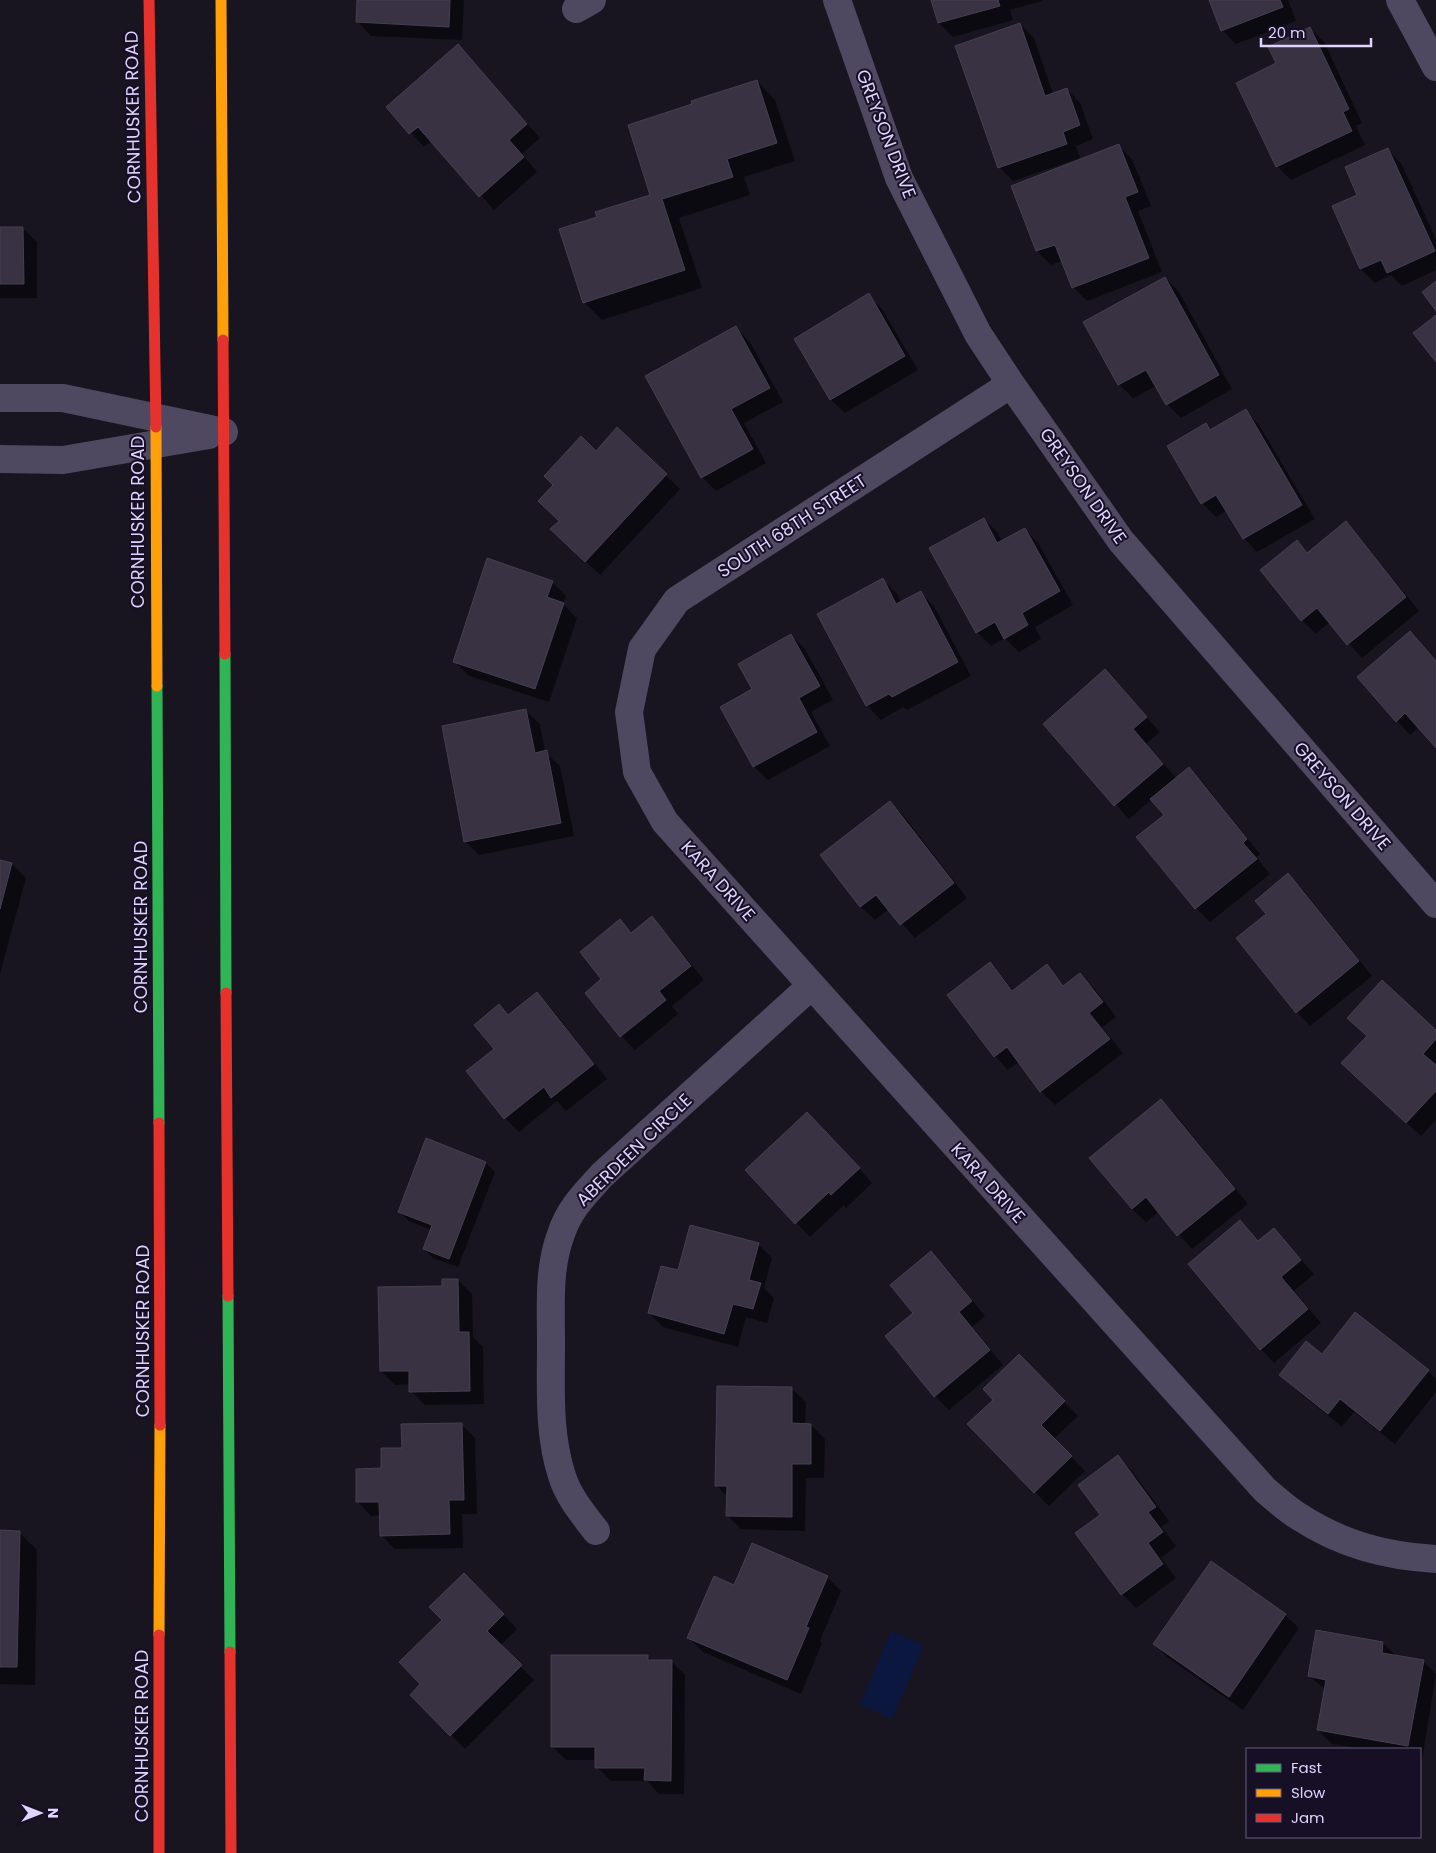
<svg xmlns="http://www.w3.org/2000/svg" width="1436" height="1853" font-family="Poppins,sans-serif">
	<rect width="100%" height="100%" fill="#181420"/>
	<path fill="#0c173f" d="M891 1631 924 1645 892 1719 860 1704Z"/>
	<path fill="#0007" d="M359 0H464L462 40 371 36 358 22Z
		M933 0H1042V1L1010 10 1013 20 953 37 939 23Z
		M1210 0H1288L1296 21 1236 44 1222 30Z
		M1020 24 1034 38 1053 94 1067 89 1080 103 1093 139 1076 146 1080 158 1013 181 999 167Z
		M1310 28 1324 42 1362 123 1356 126 1365 145 1291 180 1277 166 1278 64Z
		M458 46 540 138 522 154 537 172 494 210 432 140 424 147 388 107Z
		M757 81 775 100 795 161 744 177 750 195 679 218 702 288 602 320 584 302 598 218 651 196Z
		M1118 145 1132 159 1151 206 1138 211 1162 272 1087 301 1073 287 1062 261 1051 265 1037 251 1012 186Z
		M1387 149 1401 163 1436 239V270L1402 286 1391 275 1375 283 1361 269 1333 207 1359 195Z
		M0 228H23L37 242V298H0Z
		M1165 278 1179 292 1232 389 1181 418 1167 404 1156 386 1133 398 1119 384 1085 323Z
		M868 295 882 309 918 370 845 413 831 400 795 339Z
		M736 328 750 342 783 402 744 423 766 463 716 491 702 477Z
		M1245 411 1259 425 1315 519 1257 552 1244 538 1226 511 1216 517 1202 503 1206 425 1212 431Z
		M617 429 680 489 600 575 566 543 560 521 596 452Z
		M984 519 998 533 1002 542 1025 529 1038 543 1073 605 1035 627 1041 639 1019 652 1005 638 991 646 977 632Z
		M1346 523 1359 537 1419 611 1362 658 1330 622 1316 634 1302 620 1297 542 1308 553Z
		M883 580 897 594 901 602 920 592 934 606 971 676 907 710 903 707 881 720 867 706 818 614Z
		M552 582 566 596 563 604 577 618 549 702 469 676 455 662Z
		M1410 633 1436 661V746L1419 727 1410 735 1397 721Z
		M791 635 805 649 833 700 811 712 830 746 768 780 754 767 722 707 753 689Z
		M1105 671 1160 732 1146 744 1177 779 1189 769 1203 783 1260 854 1256 857 1270 874 1210 922 1196 908 1138 837 1166 815 1152 799 1129 819 1044 724Z
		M526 711 540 724 545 752 560 766 574 836 479 855 465 841Z
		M890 803 904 816 967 898 915 938 889 909 875 920 861 907 822 856Z
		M0 861 12 864 26 878 0 974Z
		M1288 875 1302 889 1372 976 1310 1026 1297 1012 1268 914Z
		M651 918 665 932 704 980 672 1006 678 1014 635 1050 621 1036 620 921 632 933Z
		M990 963 1014 991 1047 966 1065 986 1080 975 1094 988 1116 1017 1102 1027 1123 1053 1055 1105 1041 1091 1019 1062 1008 1070 995 1056Z
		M537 994 551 1008 607 1079 566 1111 557 1101 519 1132 505 1118 495 1049 499 1006 509 1016Z
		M1436 1031V1120L1421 1136 1357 1077Z
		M1161 1100 1175 1114 1248 1204 1192 1249 1159 1212 1146 1222 1132 1209Z
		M821 1127 872 1183 846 1208 844 1205 810 1237 747 1170Z
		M486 1163 495 1172 458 1267 433 1258 424 1249 431 1230 409 1221 400 1212Z
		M1240 1221 1260 1242 1274 1230 1314 1274 1294 1291 1321 1323 1274 1363 1261 1349Z
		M758 1244 772 1258 764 1288 774 1298 767 1323 746 1317 738 1347 663 1327 649 1313 679 1272Z
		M931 1253 945 1267 985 1316 972 1327 1003 1365 949 1410 935 1396 915 1313Z
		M458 1280 472 1294 473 1337 483 1347 484 1404 425 1405 411 1391V1384L395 1385 381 1371 444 1287Z
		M1019 1355 1078 1416 1054 1439 1085 1471 1049 1506 1035 1492 995 1400Z
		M1322 1356 1428 1371 1436 1379V1392L1395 1444 1354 1412 1342 1427 1295 1389 1281 1375Z
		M792 1389 806 1402 805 1425H811L825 1439 824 1478H806L805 1531 741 1529 727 1515 728 1497 716 1485Z
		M461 1424 475 1438 477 1514H462L463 1548 395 1549 381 1535V1515L371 1516 358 1502 403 1449Z
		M1117 1456 1131 1470 1169 1521 1161 1527 1176 1546 1161 1558 1176 1578 1136 1608 1122 1594 1077 1534 1102 1515Z
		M0 1532H19L37 1550 35 1685 0 1684Z
		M464 1575 517 1629 500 1646 534 1680 465 1749 412 1695 422 1684Z
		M827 1577 841 1591 820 1641 822 1643 801 1694 703 1652 689 1638 735 1587Z
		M1285 1615 1299 1628 1243 1710 1168 1658 1155 1644Z
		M1383 1643 1397 1657 1423 1661 1436 1674 1422 1760 1420 1759V1749H1363L1332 1744 1318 1730 1326 1690 1309 1676Z
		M647 1656 652 1661H671L685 1675 684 1794H659L647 1781H611L597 1767V1760H566L552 1746Z"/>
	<path fill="#383242" stroke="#463f53" d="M357 0H450L449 27 356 22Z
		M931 0H998L1000 6 938 23Z
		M1209 0H1280L1283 7 1221 31Z
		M1020 23 1045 96 1067 88 1080 125 1063 132 1067 144 998 168 955 46Z
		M1310 27 1349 109 1343 112 1352 131 1276 167 1236 83 1276 63 1268 47Z
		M458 44 527 124 509 140 524 157 479 197 418 127 409 134 386 107Z
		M757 80 777 143 727 159 733 177 662 199 685 270 583 303 559 229 597 217 595 212 650 195 628 125 692 104 691 101Z
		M1119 144 1138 192 1125 197 1149 258 1072 288 1055 245 1036 251 1011 186Z
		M1388 148 1435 251 1387 273 1381 260 1360 269 1332 206 1357 195 1345 167Z
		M0 227H23L24 284H0Z
		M1165 277 1219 375 1166 405 1146 370 1118 385 1083 322Z
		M1436 281V311L1422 292Z
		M869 293 905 356 830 400 794 339Z
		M1436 315V362L1413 333Z
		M736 326 770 388 731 409 753 449 701 478 645 376Z
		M1246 409 1302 505 1243 539 1216 495 1201 504 1167 446 1206 423 1210 430Z
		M617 427 667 474 585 562 550 529 559 521 538 501 553 485 544 476 581 436 596 451Z
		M984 518 997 543 1025 528 1060 591 1022 613 1028 625 1004 639 995 622 976 633 929 548Z
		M1346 521 1406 597 1347 645 1317 608 1301 621 1260 570 1297 540 1307 553Z
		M487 558 553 581 547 597 564 603 535 689 453 662Z
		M883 578 896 604 921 591 958 662 892 697 889 694 866 706 817 614Z
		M1410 631 1436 661V748L1405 713 1396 722 1357 677Z
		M791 634 820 686 799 698 817 732 753 767 720 707 752 689 738 664Z
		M1105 669 1147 717 1133 729 1163 764 1114 806 1043 724Z
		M526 709 535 753 547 750 561 823 464 842 442 726Z
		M1189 767 1247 839 1243 843 1257 859 1195 909 1136 837 1164 815 1150 799Z
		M890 801 954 883 900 925 876 895 860 907 820 855Z
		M0 860 12 863 0 909Z
		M1288 873 1359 961 1296 1013 1236 938 1266 914 1255 901Z
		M652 916 691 966 659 991 666 1000 620 1037 585 993 601 979 580 952 620 919 631 933Z
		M990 962 1012 991 1047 964 1063 986 1080 973 1103 1002 1089 1013 1110 1039 1040 1092 1007 1047 994 1057 947 995Z
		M1382 980 1436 1030V1039L1423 1054 1436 1065V1091L1406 1123 1341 1063 1367 1036 1347 1018Z
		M537 992 594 1064 551 1098 544 1087 504 1119 466 1071 494 1049 474 1025 499 1004 508 1015Z
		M1161 1099 1235 1189 1177 1236 1146 1197 1132 1209 1089 1158Z
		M807 1112 860 1168 831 1195 829 1192 795 1224 745 1170Z
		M426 1138 486 1162 449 1259 423 1249 432 1225 398 1212Z
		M1240 1220 1258 1241 1274 1228 1301 1260 1281 1277 1308 1309 1260 1350 1188 1264Z
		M690 1225 759 1243 749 1280 761 1283 753 1309 733 1304 724 1334 648 1313 661 1266 678 1270Z
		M931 1251 972 1301 959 1312 990 1350 934 1397 885 1336 913 1313 890 1285Z
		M442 1279H458L459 1332H469L470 1391 409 1392V1371H380L378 1287 442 1286Z
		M1355 1312 1429 1370 1380 1431 1340 1399 1328 1414 1279 1375 1306 1341 1322 1354Z
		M1019 1354 1065 1401 1041 1425 1072 1456 1034 1493 967 1424 993 1400 983 1389Z
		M717 1386 792 1387V1423L811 1424V1464H792V1517L726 1516 727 1486H715Z
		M462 1423 464 1500H449L450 1534 380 1536 379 1502H356V1469L381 1468V1448H402L401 1424Z
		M1118 1455 1156 1507 1148 1512 1163 1532 1148 1543 1163 1564 1121 1595 1075 1533 1100 1515 1078 1485Z
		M0 1530 20 1531 17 1667H0Z
		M752 1543 828 1576 806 1627 809 1628 787 1680 687 1638 714 1576 734 1585Z
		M1211 1561 1286 1614 1229 1697 1153 1644Z
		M464 1573 504 1614 487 1631 522 1665 450 1736 410 1695 420 1684 399 1662 442 1620 429 1607Z
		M1316 1630 1383 1642 1382 1653 1424 1660 1408 1746 1317 1730 1326 1680 1308 1676Z
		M551 1655H648V1660H672L671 1781 644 1780 645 1768H595V1747H551Z"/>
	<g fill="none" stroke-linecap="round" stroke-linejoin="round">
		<path stroke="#4e4961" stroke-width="28" d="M837 0 899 178 978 334 1011 384 1121 541 1436 904
			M1400 0 1436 67
			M576 9 592 0
			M1011 384 677 600 642 649 629 712 637 772 665 822 1265 1490C1275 1498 1286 1509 1298 1516 1341 1544 1384 1556 1436 1559
			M0 398H63L224 432
			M0 459 63 460 209 435
			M596 1531C583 1514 568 1496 562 1476 548 1433 551 1387 551 1343 551 1306 548 1269 561 1234 570 1208 584 1195 602 1175L811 986"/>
		<path stroke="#30b455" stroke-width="11" d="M225 654 226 993
			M157 686 159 1123
			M228 1296 230 1652"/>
		<path stroke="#ff9f0a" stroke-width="11" d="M221 0 223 340
			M156 427 157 686
			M159 1635 160 1425"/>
		<path stroke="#e5322d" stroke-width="11" d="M149 0 156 427
			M223 340 225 654
			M226 993 228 1296
			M159 1123 160 1425
			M230 1652 231 1853
			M159 1853V1635"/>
	</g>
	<g text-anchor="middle" stroke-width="4" stroke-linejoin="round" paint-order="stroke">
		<g font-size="18" fill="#dfd4fe" stroke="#160f25">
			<text transform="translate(133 117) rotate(-91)" y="6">CORNHUSKER ROAD</text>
			<text transform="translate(886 134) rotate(69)" y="6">GREYSON DRIVE</text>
			<text transform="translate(1083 486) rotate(55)" y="6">GREYSON DRIVE</text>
			<text transform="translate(138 522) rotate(-90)" y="6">CORNHUSKER ROAD</text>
			<text transform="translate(792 526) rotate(-33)" y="6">SOUTH 68TH STREET</text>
			<text transform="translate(1342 796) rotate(49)" y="6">GREYSON DRIVE</text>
			<text transform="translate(718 881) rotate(48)" y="6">KARA DRIVE</text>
			<text transform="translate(141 927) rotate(-90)" y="6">CORNHUSKER ROAD</text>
			<text transform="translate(634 1150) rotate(-44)" y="6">ABERDEEN CIRCLE</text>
			<text transform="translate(988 1183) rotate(48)" y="6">KARA DRIVE</text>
			<text transform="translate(143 1331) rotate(-90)" y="6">CORNHUSKER ROAD</text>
			<text transform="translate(142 1736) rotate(-90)" y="6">CORNHUSKER ROAD</text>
		</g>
	</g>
	<rect x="1246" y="1748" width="175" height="90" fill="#160f25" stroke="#665e7c"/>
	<rect x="1256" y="1764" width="25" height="8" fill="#30b455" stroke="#665e7c"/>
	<text x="1291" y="1773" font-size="15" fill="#dfd4fe">Fast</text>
	<rect x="1256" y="1789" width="25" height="8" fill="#ff9f0a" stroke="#665e7c"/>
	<text x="1291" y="1798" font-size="15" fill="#dfd4fe">Slow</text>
	<rect x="1256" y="1814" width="25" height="8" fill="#e5322d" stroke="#665e7c"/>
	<text x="1291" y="1823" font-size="15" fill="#dfd4fe">Jam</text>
	<g transform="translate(40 1813) rotate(90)" stroke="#160f25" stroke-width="4" paint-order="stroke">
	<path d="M0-4L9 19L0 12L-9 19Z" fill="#dfd4fe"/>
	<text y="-8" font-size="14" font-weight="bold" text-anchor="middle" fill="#dfd4fe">N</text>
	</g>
	<path d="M1261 38v8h110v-8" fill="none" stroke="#dfd4fe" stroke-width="2.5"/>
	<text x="1268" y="38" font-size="15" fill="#dfd4fe" stroke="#160f25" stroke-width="4" paint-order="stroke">20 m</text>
</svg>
